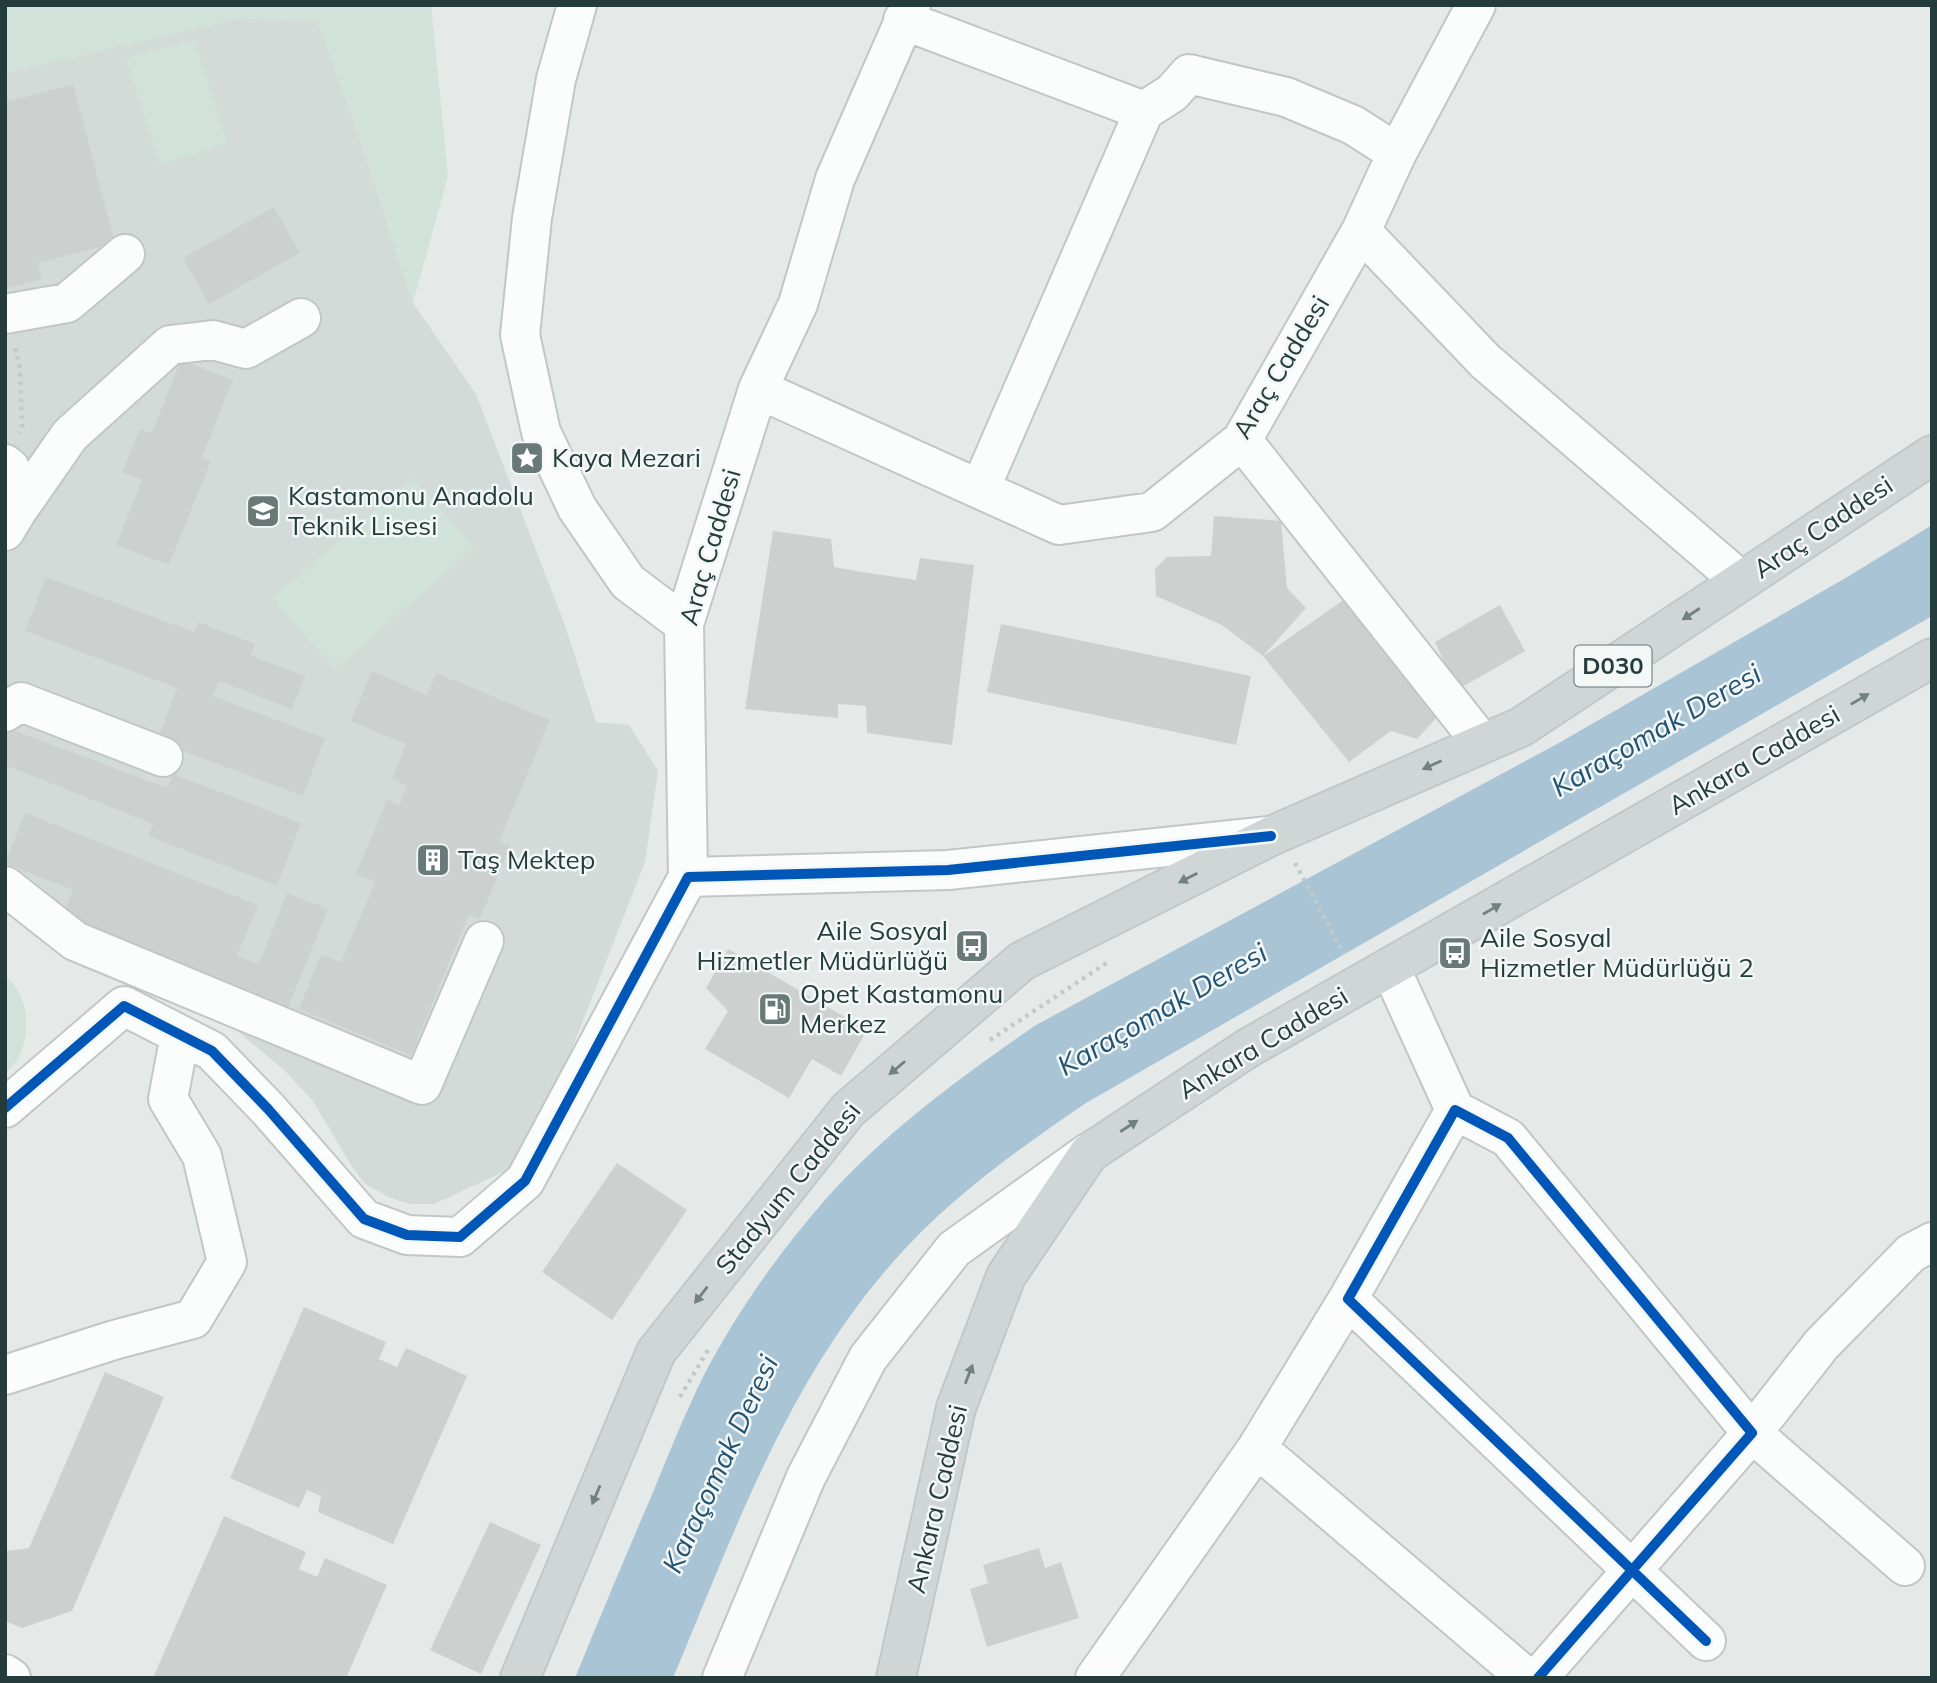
<svg xmlns="http://www.w3.org/2000/svg" width="1937" height="1683" font-family="Mulish,sans-serif">
	<rect width="100%" height="100%" fill="#e5eae9"/>
	<path fill="#d3dbd9" d="M237 18 318 21 360 139 413 303 476 394 566 628 596 722 629 725 658 771 645 862 536 1141 510 1169 434 1204H410L388 1197 364 1183 349 1162 313 1101 284 1070 236 1030 184 1004 5 876V73Z"/>
	<path fill="#d0e2d9" d="M5 5H431L448 176 413 303 360 139 318 21 237 18 5 73Z
		M194 40 227 143 160 164 126 58Z
		M413 478 474 548 335 669 273 598Z
		M5 976C29 993 31 1032 19 1057 16 1063 9 1069 5 1075Z"/>
	<path fill="#a9c5d5" d="M1932 525V616L1086 1103C1017 1150 948 1199 893 1262 787 1382 734 1533 673 1678H575C600 1617 625 1557 651 1497 668 1456 684 1415 704 1375 736 1313 778 1254 824 1201 885 1132 961 1077 1036 1025L1557 744 1849 576Z"/>
	<path fill="#ccd1d0" d="M73 84 115 243 38 263 42 279 5 289V102Z
		M274 207 300 253 209 304 183 258Z
		M181 360 233 380 202 458 211 461 169 565 116 545 142 480 122 472 140 429 152 433Z
		M1214 516 1281 521 1287 588 1306 608 1263 656 1222 625 1156 596 1155 569 1167 557 1211 556Z
		M773 531 831 539 834 567 862 572 916 580 920 558 974 565 952 745 867 733 866 706 838 704V718L745 709Z
		M46 577 194 632 198 622 255 644 251 656 305 676 292 709 219 681 213 696 325 738 303 796 157 741 177 688 25 631Z
		M1345 599 1438 716 1417 739 1391 731 1349 762 1263 656Z
		M1500 605 1525 651 1457 690 1435 642Z
		M1001 624 1251 676 1236 745 987 692Z
		M372 671 427 695 436 673 550 720 499 842 510 846 480 919 469 914 411 1055 299 1009 321 954 341 962 375 882 356 874 387 800 399 805 407 785 392 779 406 744 351 721Z
		M5 727 167 788 173 774 301 823 277 886 148 836 153 824 5 765Z
		M25 813 258 905 237 956 259 964 287 893 328 909 288 1008 62 918 73 890 5 863Z
		M728 949 867 1030 841 1076 812 1059 789 1098 705 1049 728 1011 706 988Z
		M617 1163 687 1210 612 1320 542 1272Z
		M304 1307 386 1342 379 1359 397 1367 406 1348 467 1376 393 1544 318 1512 321 1496 307 1490 299 1508 230 1478Z
		M105 1372 164 1397 72 1611 22 1628 5 1621V1551L29 1548Z
		M224 1516 306 1552 299 1569 317 1577 325 1558 387 1585 346 1678H153Z
		M490 1522 541 1545 481 1674 430 1650Z
		M1039 1548 1045 1568 1061 1562 1079 1618 987 1647 970 1589 988 1583 983 1565Z"/>
	<g fill="none" stroke-linecap="round" stroke-linejoin="round">
		<g stroke="#c2c7c6" stroke-width="42">
			<path id="minor" d="M577 5 556 79 532 218 520 335 541 432 577 508 628 582 684 624
				M903 20 1144 111 1172 93 1189 74 1286 97 1353 125 1397 153
				M1361 231 1485 361 1741 581
				M5 314 67 303 125 254
				M758 389 1059 525 1152 512 1242 440 1361 231 1397 153 1476 5
				M1242 440 1482 743
				M5 464 10 468 17 511 5 507
				M980 489 1144 111
				M5 531 17 511 70 435 170 345 213 340 246 349 301 318
				M5 712 21 702 163 757
				M688 877 684 624 758 389 798 304 835 179 911 5
				M5 886 75 941 422 1085 484 941
				M1390 967 1455 1110
				M5 1108 124 1006 212 1051 268 1109 364 1219 407 1235 460 1237 525 1181 688 877 948 870 1269 836
				M5 1375 114 1340 193 1319 227 1262 202 1156 168 1099 180 1035
				M1257 1448 1348 1299
				M1905 1566 1752 1433 1821 1345 1911 1253 1932 1242
				M5 1674 11 1678
				M722 1678 806 1477 868 1358 954 1249 1088 1153
				M1095 1678 1257 1448 1527 1678
				M1538 1678 1752 1433 1508 1138 1455 1110 1348 1299 1706 1641"/>
		</g>
		<g stroke="#c1c9c8" stroke-width="42">
			<path id="major" d="M520 1678 656 1352 848 1110 1022 961 1271 836 1521 727 1932 455
				M896 1678 956 1408 1006 1276 1089 1153 1248 1048 1932 658"/>
		</g>
		<path stroke="#c2cac9" stroke-width="4.5" stroke-dasharray="3.5 5" stroke-linecap="butt" d="M15 348 20 368 22 427 20 433
			M1295 863 1344 954
			M990 1040 1108 962
			M680 1397 708 1350"/>
		<use href="#minor" stroke="#fbfcfc" stroke-width="38"/>
		<use href="#major" stroke="#cfd6d5" stroke-width="38"/>
		<g stroke="#f3f8f7" stroke-width="15">
			<path id="cycleway" d="M5 1108 124 1006 212 1051 268 1109 364 1219 407 1235 460 1237 525 1181 688 877 948 870 1271 836
				M1538 1678 1752 1433 1508 1138 1455 1110 1348 1299 1706 1641"/>
		</g>
		<use href="#cycleway" stroke="#0057b8" stroke-width="10"/>
	</g>
	<defs><path id="oneway-solid" d="M-6-.8H1V-3.2L6.5 0L1 3.2V.8H-6Z" transform="scale(1.75)"/></defs>
	<g fill="#718180">
		<use href="#oneway-solid" transform="translate(1691 614) rotate(147)"/>
		<use href="#oneway-solid" transform="translate(1860 699) rotate(-30)"/>
		<use href="#oneway-solid" transform="translate(1432 765) rotate(156)"/>
		<use href="#oneway-solid" transform="translate(1188 878) rotate(153)"/>
		<use href="#oneway-solid" transform="translate(1492 909) rotate(-30)"/>
		<use href="#oneway-solid" transform="translate(897 1068) rotate(140)"/>
		<use href="#oneway-solid" transform="translate(1129 1126) rotate(-33)"/>
		<use href="#oneway-solid" transform="translate(701 1295) rotate(128)"/>
		<use href="#oneway-solid" transform="translate(969 1374) rotate(-69)"/>
		<use href="#oneway-solid" transform="translate(596 1495) rotate(113)"/>
	</g>
	<defs>
		<g id="sight-square" transform="scale(1.75)"><rect x="-9" y="-9" width="18" height="18" rx="4" fill="#687978" stroke="#f3f8f7"/><path d="M0-6L1.8-2.2L6-1.7L2.9 1.2L3.7 5.4L0 3.3L-3.7 5.4L-2.9 1.2L-6-1.7L-1.8-2.2Z" fill="#fff"/></g>
		<g id="school-square" transform="scale(1.75)"><rect x="-9" y="-9" width="18" height="18" rx="4" fill="#687978" stroke="#f3f8f7"/><path d="M0-5L7-2L0 1L-7-2ZM-4 1L0 2.5L4 1V4Q0 6-4 4Z" fill="#fff"/></g>
		<g id="building-square" transform="scale(1.75)"><rect x="-9" y="-9" width="18" height="18" rx="4" fill="#687978" stroke="#f3f8f7"/><path d="M-4-6H4V6H1V3H-1V6H-4ZM-2.5-4.3h1.7v1.8h-1.7ZM.8-4.3h1.7v1.8H.8ZM-2.5-1h1.7V.8h-1.7ZM.8-1h1.7V.8H.8Z" fill="#fff"/></g>
		<g id="bus-square" transform="scale(1.75)"><rect x="-9" y="-9" width="18" height="18" rx="4" fill="#687978" stroke="#f3f8f7"/><path d="M-5-6H5V4H4V6H2V4H-2V6H-4V4H-5ZM-3.5-4V0h7V-4ZM-3.5 1.2v1.5H-2V1.2ZM2 1.2v1.5H3.5V1.2Z" fill="#fff"/></g>
		<g id="fuel-square" transform="scale(1.75)"><rect x="-9" y="-9" width="18" height="18" rx="4" fill="#687978" stroke="#f3f8f7"/><path d="M-5.5-6h7V0h2V4h1.3V-2.5L3-4.5l.8-.8L6-3V5H2.5V1h-1V6h-7ZM-4.2-4.7v3.2H.2V-4.7Z" fill="#fff"/></g>
	</defs>
	<g fill-rule="evenodd">
		<use href="#sight-square" x="527" y="458"/>
		<use href="#school-square" x="263" y="511"/>
		<use href="#building-square" x="433" y="860"/>
		<use href="#bus-square" x="972" y="946"/>
		<use href="#bus-square" x="1455" y="953"/>
		<use href="#fuel-square" x="775" y="1009"/>
	</g>
	<g text-anchor="middle" stroke-width="5" stroke-linejoin="round" paint-order="stroke">
		<rect fill="#f3f8f7" stroke="#627473" stroke-width="2" x="1574.5" y="645.5" width="77" height="41" rx="5"/>
		<g font-size="24" font-weight="bold" fill="#243c3b">
			<text x="1613" y="674">D030</text>
		</g>
		<g font-size="26" fill="#243c3b" stroke="#f3f8f7">
			<text transform="translate(1281 367) rotate(-59)" y="9">Araç Caddesi</text>
			<text transform="translate(1823 527) rotate(-34)" y="9">Araç Caddesi</text>
			<text transform="translate(710 547) rotate(-74)" y="9">Araç Caddesi</text>
			<text transform="translate(1754 760) rotate(-30)" y="9">Ankara Caddesi</text>
			<text transform="translate(1263 1043) rotate(-31)" y="9">Ankara Caddesi</text>
			<text transform="translate(788 1188) rotate(-51)" y="9">Stadyum Caddesi</text>
			<text transform="translate(937 1499) rotate(-77)" y="9">Ankara Caddesi</text>
		</g>
		<g font-size="26" fill="#243c3b" stroke="#f3f8f7" text-anchor="start">
			<text x="552" y="467">Kaya Mezari</text>
			<text x="288" y="505">Kastamonu Anadolu<tspan x="288" dy="30">Teknik Lisesi</tspan></text>
			<text x="458" y="869">Taş Mektep</text>
			<text x="948" y="940" text-anchor="end">Aile Sosyal<tspan x="948" dy="30">Hizmetler Müdürlüğü</tspan></text>
			<text x="1480" y="947">Aile Sosyal<tspan x="1480" dy="30">Hizmetler Müdürlüğü 2</tspan></text>
			<text x="800" y="1003">Opet Kastamonu<tspan x="800" dy="30">Merkez</tspan></text>
		</g>
		<g font-size="28" font-style="italic" fill="#235373" stroke="#f3f8f7">
			<text transform="translate(1656 730) rotate(-30)" y="10">Karaçomak Deresi</text>
			<text transform="translate(1162 1009) rotate(-30)" y="10">Karaçomak Deresi</text>
			<text transform="translate(720 1464) rotate(-65)" y="10">Karaçomak Deresi</text>
		</g>
	</g>
	<rect width="1937" height="1683" fill="none" stroke="#243c3b" stroke-width="14"/>
</svg>
